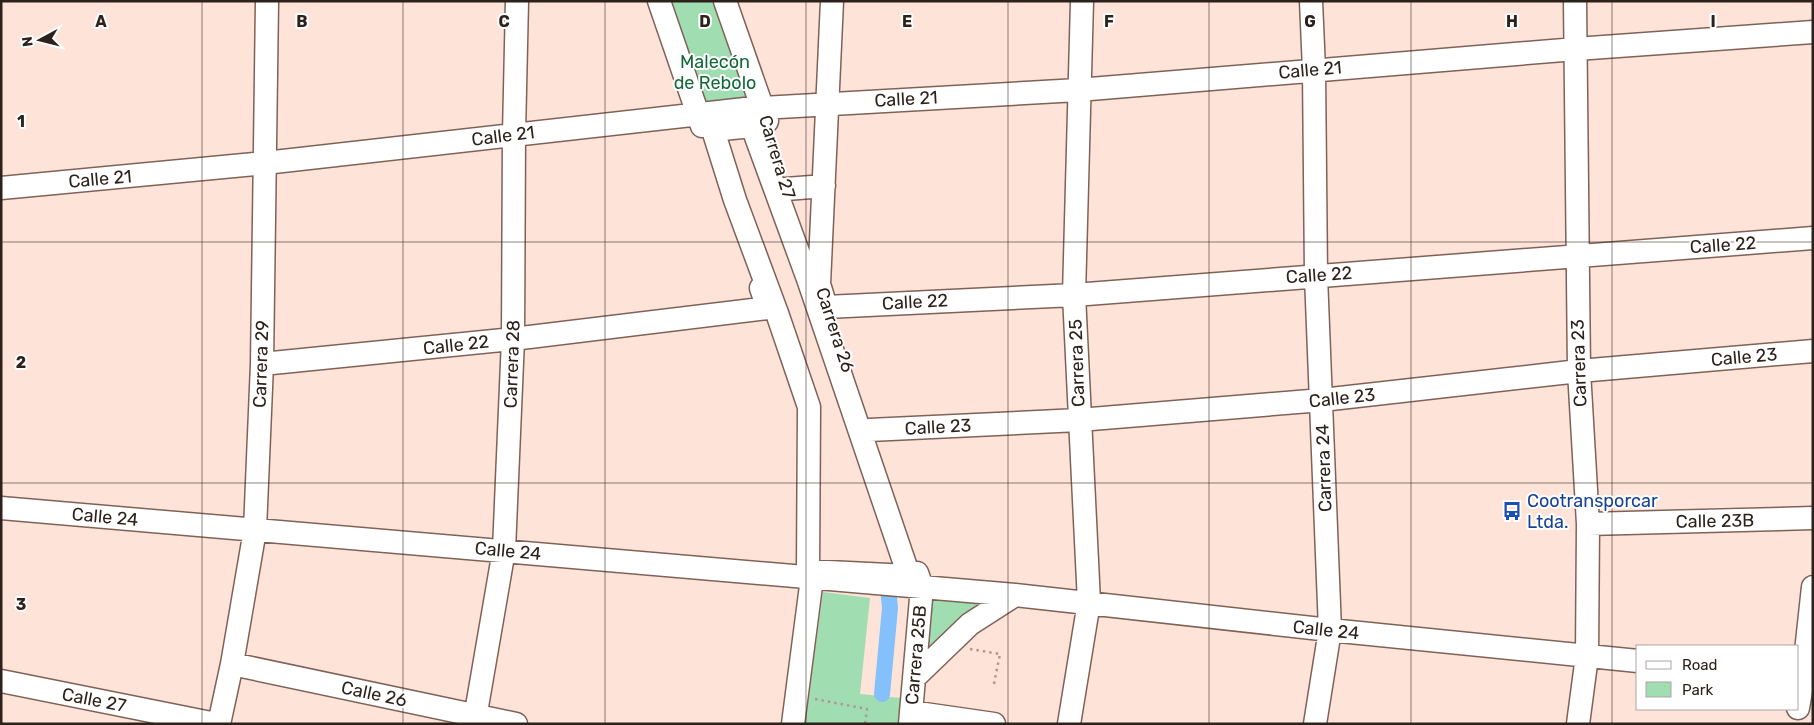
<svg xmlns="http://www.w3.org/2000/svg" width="1814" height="725" font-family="Rubik,sans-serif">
	<rect width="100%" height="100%" fill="#fee3d9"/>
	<path fill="#a0ddb1" d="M667 1H712L746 96 740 100 702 102Z
		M823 592 870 598 860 694 901 698 898 724H805Z
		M931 596 989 602 928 660Z"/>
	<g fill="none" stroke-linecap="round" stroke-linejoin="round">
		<path stroke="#83c0fc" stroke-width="16" d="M882 694 890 608 887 577"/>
		<g stroke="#7f6257" stroke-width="25">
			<path id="minor" d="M659 1 702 126
				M725 1 767 121
				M1311 1 1314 70 1316 276 1330 630 1315 724
				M1575 1 1579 371 1588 524 1587 656 1578 724
				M752 126 808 279 909 576 808 571 809 407 777 313 735 200 713 130Z
				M1 188 265 163 745 109 1078 90 1576 49 1813 32
				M786 189 824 186
				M823 297 819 284 832 1
				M826 307 1074 295 1813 238
				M262 364 513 339 768 308 761 288
				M869 430 1079 420 1322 400 1579 371 1813 351
				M1 508 1015 595 1330 630 1638 661
				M1588 524 1813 518
				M232 664 516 724
				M915 677 970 624 1015 595
				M1 681 216 724
				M1798 708 1803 679 1813 587
				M911 712 994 724
				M219 724 232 664 255 530 262 364 267 1
				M474 724 504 550 513 339 514 134 517 1
				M793 724 812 578
				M910 724 922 587 917 573
				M1069 724 1089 602 1074 295 1082 1"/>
		</g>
		<path stroke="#ae9991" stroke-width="2.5" stroke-dasharray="2.5 4" stroke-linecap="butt" d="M970 649 1000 654 994 684
			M815 699 867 709 865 724"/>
		<use href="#minor" stroke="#fff" stroke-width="22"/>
	</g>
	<path fill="none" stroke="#2d211c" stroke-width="1" stroke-opacity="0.55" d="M202 1V724M403 1V724M605 1V724M806 1V724M1008 1V724M1209 1V724M1411 1V724M1612 1V724M1 242H1813M1 483H1813"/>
	<defs>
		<g id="bus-bare" transform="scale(1.5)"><path d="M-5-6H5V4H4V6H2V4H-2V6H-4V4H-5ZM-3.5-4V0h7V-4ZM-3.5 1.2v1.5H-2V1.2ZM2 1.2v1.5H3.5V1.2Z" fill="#1a4fb4" stroke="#fff" stroke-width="2.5" paint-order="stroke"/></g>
	</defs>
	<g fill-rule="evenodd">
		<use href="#bus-bare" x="1512" y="511"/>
	</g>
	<g text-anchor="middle" stroke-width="4" stroke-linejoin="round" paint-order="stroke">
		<g font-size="18" fill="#136838" stroke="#fff">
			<text x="715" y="68">Malecón<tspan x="715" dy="21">de Rebolo</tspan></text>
		</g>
		<g font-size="18" fill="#2d211c" stroke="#fff">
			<text transform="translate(1310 70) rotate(-5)" y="6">Calle 21</text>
			<text transform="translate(906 99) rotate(-3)" y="6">Calle 21</text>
			<text transform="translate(503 136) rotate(-7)" y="6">Calle 21</text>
			<text transform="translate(777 157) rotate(73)" y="6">Carrera 27</text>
			<text transform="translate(100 179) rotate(-5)" y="6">Calle 21</text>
			<text transform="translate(1723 245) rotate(-4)" y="6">Calle 22</text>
			<text transform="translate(1319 275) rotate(-4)" y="6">Calle 22</text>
			<text transform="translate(915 302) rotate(-3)" y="6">Calle 22</text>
			<text transform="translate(835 330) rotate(72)" y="6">Carrera 26</text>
			<text transform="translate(456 345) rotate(-6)" y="6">Calle 22</text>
			<text transform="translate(1744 357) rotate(-5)" y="6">Calle 23</text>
			<text transform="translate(1077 363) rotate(-92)" y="6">Carrera 25</text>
			<text transform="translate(1579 363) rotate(-92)" y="6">Carrera 23</text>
			<text transform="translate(261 364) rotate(-88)" y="6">Carrera 29</text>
			<text transform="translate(512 364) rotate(-88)" y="6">Carrera 28</text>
			<text transform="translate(1342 398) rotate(-6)" y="6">Calle 23</text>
			<text transform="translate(938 427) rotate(-3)" y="6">Calle 23</text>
			<text transform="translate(1324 468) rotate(-92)" y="6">Carrera 24</text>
			<text transform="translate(105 517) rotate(5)" y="6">Calle 24</text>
			<text transform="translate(1715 521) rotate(-1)" y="6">Calle 23B</text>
			<text transform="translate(508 551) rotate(5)" y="6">Calle 24</text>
			<text transform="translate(1326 630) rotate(6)" y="6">Calle 24</text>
			<text transform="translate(916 655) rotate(-85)" y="6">Carrera 25B</text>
			<text transform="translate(374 694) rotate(12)" y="6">Calle 26</text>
			<text transform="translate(94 700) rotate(11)" y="6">Calle 27</text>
		</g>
		<g font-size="18" fill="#164399" stroke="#fff" text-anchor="start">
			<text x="1527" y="507">Cootransporcar<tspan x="1527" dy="21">Ltda.</tspan></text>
		</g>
	</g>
	<g font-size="16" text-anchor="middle" font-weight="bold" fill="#2d211c" stroke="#fff" stroke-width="4" stroke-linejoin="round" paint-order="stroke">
		<text x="101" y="27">A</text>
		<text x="302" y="27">B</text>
		<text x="504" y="27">C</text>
		<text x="705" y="27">D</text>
		<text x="907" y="27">E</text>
		<text x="1109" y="27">F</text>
		<text x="1310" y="27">G</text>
		<text x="1512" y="27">H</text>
		<text x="1713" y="27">I</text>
		<text x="21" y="127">1</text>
		<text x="21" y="368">2</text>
		<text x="21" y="610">3</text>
	</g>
	<rect width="1814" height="725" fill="none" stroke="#2d211c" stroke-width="5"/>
	<rect x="1636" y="645" width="162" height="65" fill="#ffffff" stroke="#aba6a4"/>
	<rect x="1646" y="661" width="25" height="8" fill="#ffffff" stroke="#aba6a4"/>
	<text x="1682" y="670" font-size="15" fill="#2d211c">Road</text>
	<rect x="1646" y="682" width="25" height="15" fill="#a0ddb1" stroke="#aba6a4"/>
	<text x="1682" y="695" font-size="15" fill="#2d211c">Park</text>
	<g transform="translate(40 40) rotate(263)" stroke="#ffffff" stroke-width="4" paint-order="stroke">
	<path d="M0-4L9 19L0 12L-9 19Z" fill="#2d211c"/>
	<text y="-8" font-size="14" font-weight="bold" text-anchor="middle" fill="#2d211c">N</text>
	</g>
</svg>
